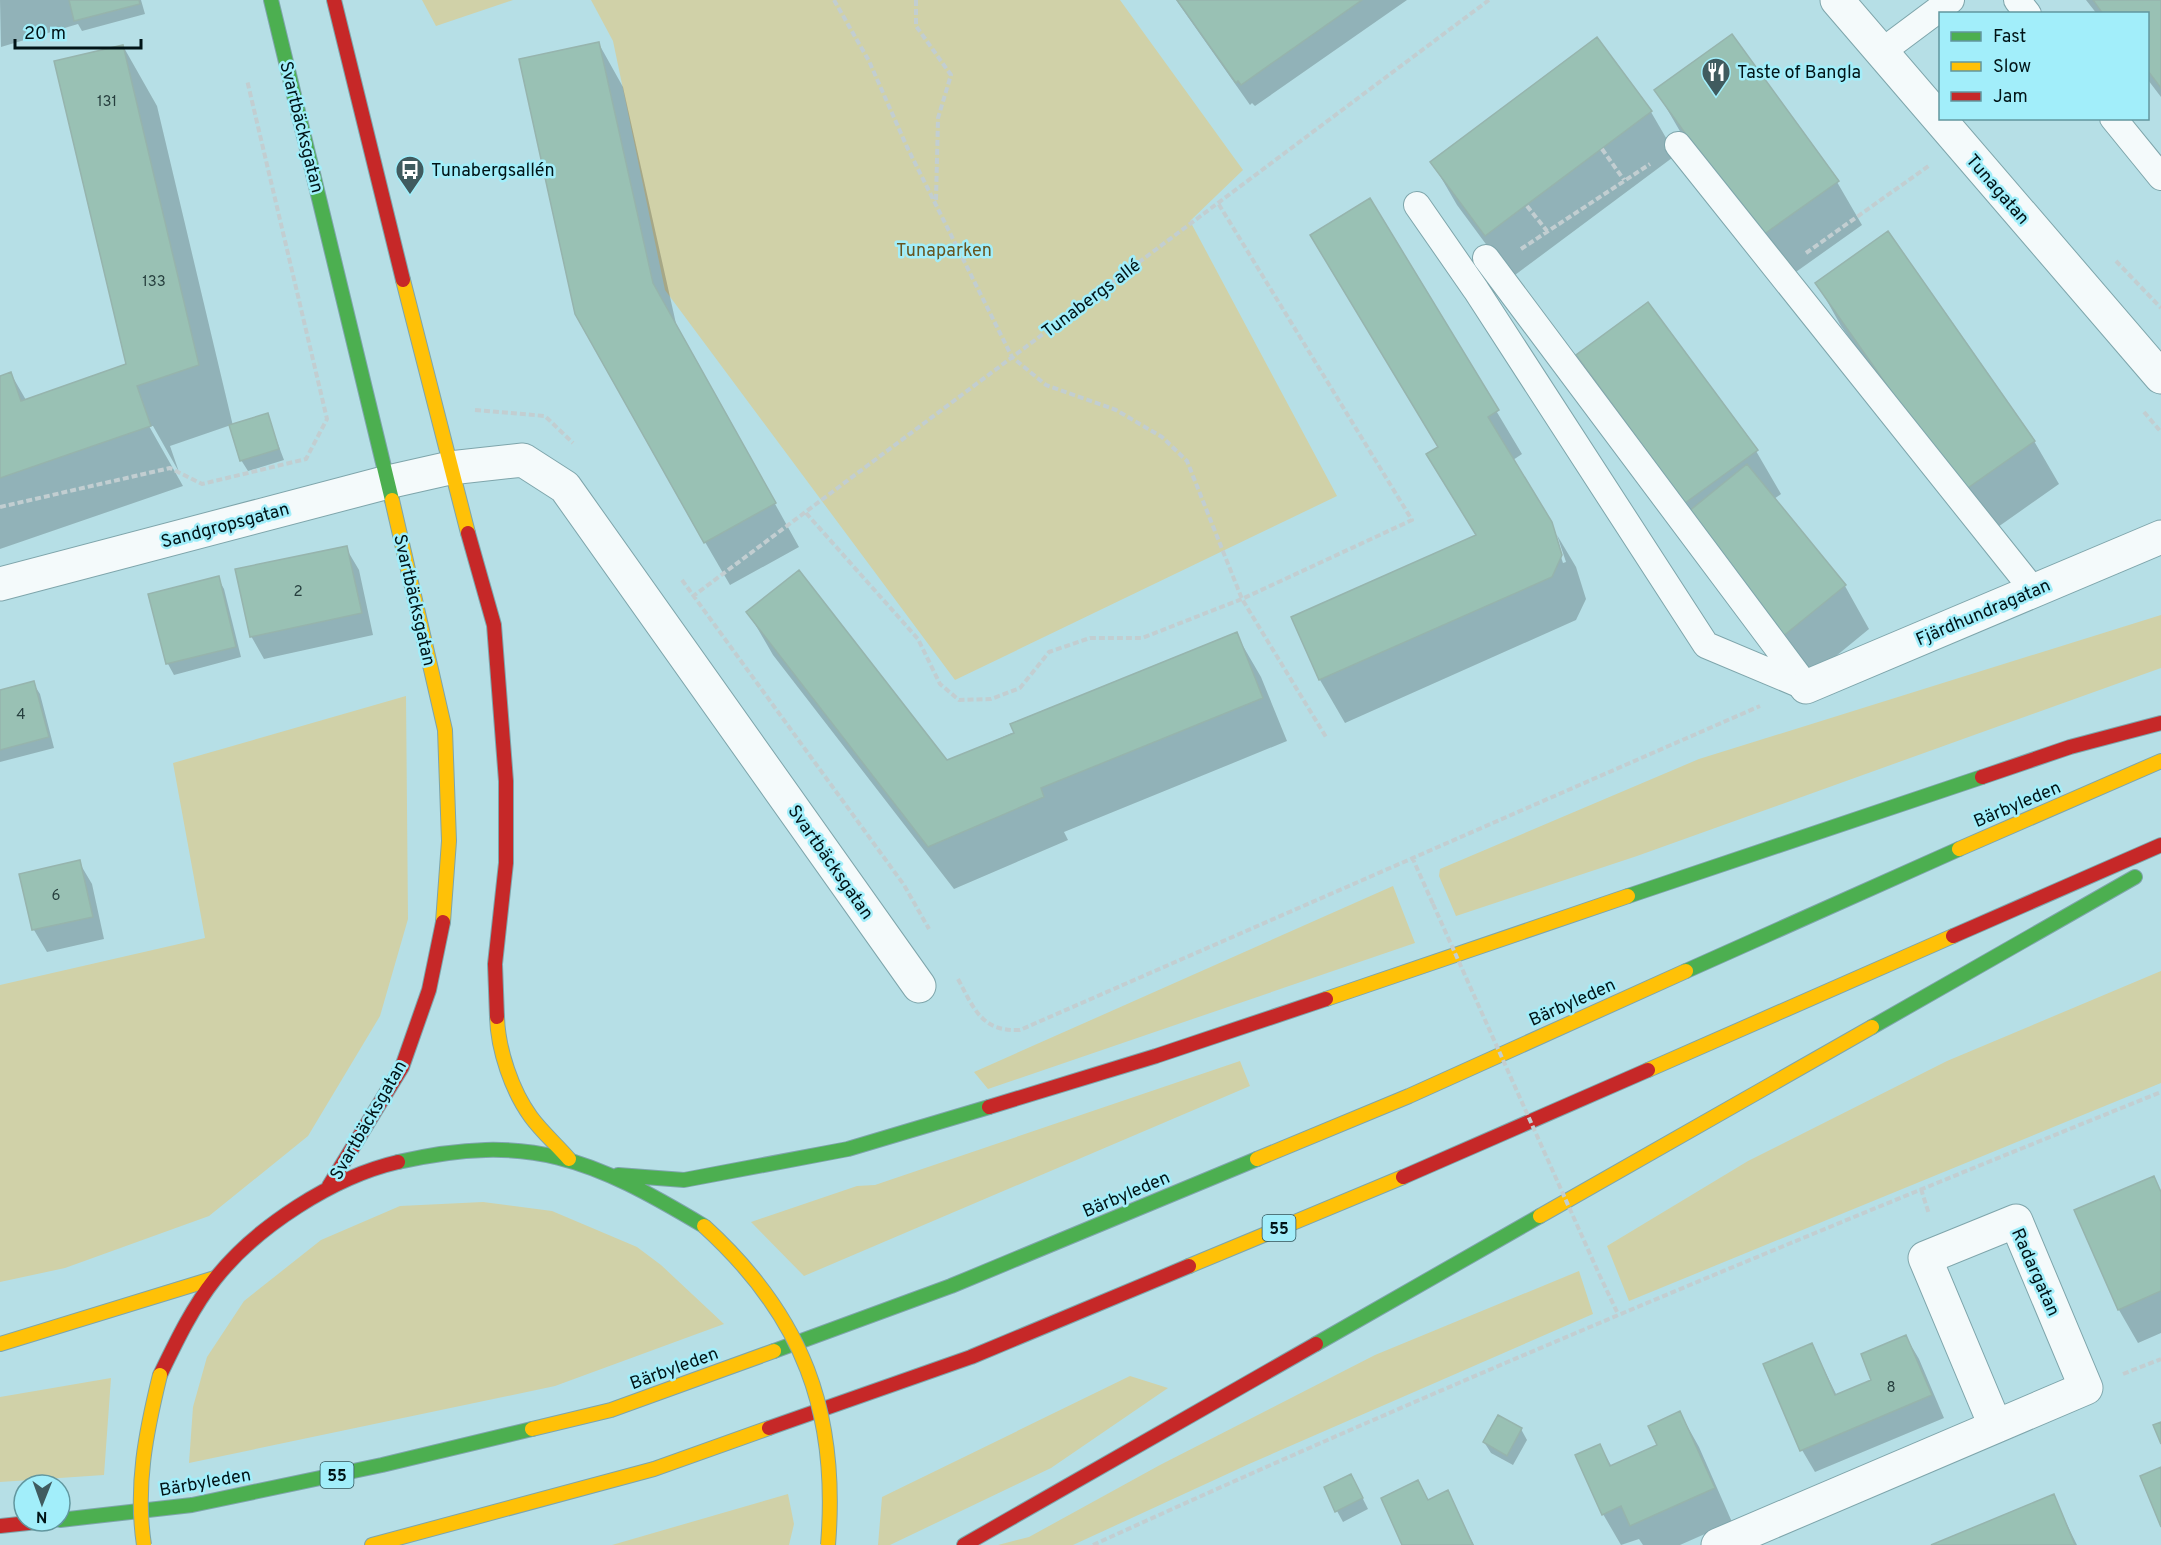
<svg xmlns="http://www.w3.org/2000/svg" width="2161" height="1545" font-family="Overpass,sans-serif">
	<rect width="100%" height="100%" fill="#b6dfe6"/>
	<path fill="#d0d1a8" d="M422 0H513L436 26Z
		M591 0H1120L1243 170 1190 221 1337 496 955 680 665 290 613 41Z
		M2161 615V668L1637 856 1456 916 1439 876 1440 869 1699 759Z
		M406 696 408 919 380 1016 308 1136 209 1216 65 1268 0 1282V985L205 938 173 763Z
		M1393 886 1415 943 988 1089 974 1072Z
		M2161 971V1083L1629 1301 1607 1246 1748 1161 1947 1061Z
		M1240 1061 1250 1086 804 1276 751 1222 857 1186 875 1185Z
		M483 1202 552 1211 637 1247 661 1265 724 1324 555 1386 189 1463 193 1407 207 1357 244 1301 321 1240 400 1206Z
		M1579 1271 1593 1314 1249 1464 1073 1545H998L1029 1537 1160 1465 1375 1355Z
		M1130 1376 1168 1388 1051 1468 890 1545H878L882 1497Z
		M111 1378 104 1475 0 1482V1397Z
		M788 1494 794 1524 789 1545H612Z"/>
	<path fill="#0003" d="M0 0H141L145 14 82 31 78 24 1 47Z
		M1176 0H1407L1255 106 1252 103 1250 105Z
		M2086 0H2161V97L2148 80V14H2097Z
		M1732 36 1837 182 1862 225 1786 279 1681 133 1656 90Z
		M1597 39 1651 112 1676 155 1511 278 1457 205 1432 162Z
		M599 44 623 87 677 328 799 547 730 585 705 542Z
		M123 46 157 106 233 426 267 415 284 460 248 471 241 460 231 425 170 446 179 472 153 426H149L183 486 0 549V378L11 374 26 400 128 365Z
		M1370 200 1522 454 1513 460 1550 523 1563 563 1566 562 1557 535 1576 567 1586 599 1576 620 1345 723 1320 680 1293 618 1477 537 1453 497Z
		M1817 283 2034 441 2059 484 1988 534 1841 326Z
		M1578 356 1756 451 1781 494 1774 499 1845 586 1869 629 1808 679 1603 399Z
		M346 548 359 570 373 635 264 659 251 636Z
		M218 578 224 589 241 657 174 675 168 664 150 595Z
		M748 612 946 762 1236 634 1261 677 1287 741 1064 832 1068 840 954 889 773 655Z
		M33 683 40 694 54 748 0 762V691Z
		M79 862 92 884 104 939 47 952 34 930 21 875Z
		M2153 1178 2161 1191V1333L2138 1343 2119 1310 2076 1211Z
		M1906 1337 1919 1359 1944 1418 1815 1472 1802 1450 1812 1345 1837 1396 1873 1380Z
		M1680 1413 1699 1447 1732 1522 1680 1545H1643L1639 1539 1621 1545 1603 1514 1600 1446 1612 1467 1659 1446Z
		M1521 1429 1527 1440 1513 1465 1491 1453 1484 1442Z
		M1418 1482 1429 1501 1447 1492 1474 1545H1405Z
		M1357 1487 1368 1509 1343 1522 1337 1511Z
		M2053 1496 2077 1545H1935Z"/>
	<path fill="#99c1b4" stroke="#96b4ad" stroke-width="1.5" d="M69 0H139L140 4 74 21Z
		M1177 0H1362L1241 85 1238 81 1236 83Z
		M2093 0H2161V88L2148 71V14H2103Z
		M1732 34 1839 181 1760 237 1654 90Z
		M1597 37 1652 111 1485 236 1430 162Z
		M599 42 653 283 776 503 704 543 575 314 519 59Z
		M123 45 199 365 137 386 151 426 0 478V376L11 372 21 401 126 364 54 61Z
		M1370 198 1499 410 1488 417 1552 522 1562 555 1552 577 1319 680 1291 617 1476 535 1426 454 1438 447 1310 235Z
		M1888 231 2035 441 1962 492 1815 283Z
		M1648 302 1758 450 1685 503 1576 355Z
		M268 413 279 449 240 461 229 425Z
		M1747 464 1846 585 1782 637 1683 516Z
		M347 546 362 613 250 637 235 569Z
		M799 570 947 760 1014 733 1010 724 1237 632 1263 698 1041 788 1044 797 928 847 746 612Z
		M219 576 236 647 166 664 148 594Z
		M34 681 49 737 0 750V690Z
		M80 860 93 917 32 930 19 874Z
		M2154 1176 2161 1192V1291L2118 1310 2074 1210Z
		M1906 1335 1932 1395 1800 1451 1763 1364 1812 1343 1835 1395 1871 1380 1861 1354Z
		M1680 1411 1715 1488 1630 1526 1621 1506 1602 1515 1575 1455 1600 1444 1610 1466 1657 1445 1648 1426Z
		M1498 1415 1522 1428 1507 1456 1483 1442Z
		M2161 1422V1444L2153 1425Z
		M2161 1467V1527L2140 1476Z
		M1351 1474 1363 1498 1335 1512 1324 1487Z
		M1418 1480 1428 1500 1448 1490 1473 1545H1402L1381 1498Z
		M2054 1494 2075 1545H1931Z"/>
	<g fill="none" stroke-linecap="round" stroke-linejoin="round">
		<g stroke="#7ea5ab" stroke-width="28">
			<path id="lane" d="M2017 0 2028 14
				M1880 53 1951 0
				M2113 118 2161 177
				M1678 145 2034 591
				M1417 205 1476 290 1706 645 1806 687
				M1486 258 1806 686"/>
		</g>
		<g stroke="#7ea5ab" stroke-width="35">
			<path id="street" d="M1837 0 2161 377
				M0 584 388 482 450 468 523 460 565 487 919 986
				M1806 687 2161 537
				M1718 1545 2086 1388 2016 1221 1925 1258 1995 1425"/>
		</g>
		<g stroke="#7ea5ab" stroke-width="16">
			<path id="fast" d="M271 0 392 500
				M1628 896 1982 777
				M1686 971 1959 849
				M1872 1027 2135 877
				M398 1162C530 1132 592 1159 704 1226
				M618 1175 684 1180 848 1149 989 1107
				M1316 1344 1540 1216
				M774 1351 951 1286 1257 1159
				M60 1520 192 1505 382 1465 532 1429"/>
		</g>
		<g stroke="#7ea5ab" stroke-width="16">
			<path id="slow" d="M403 280 468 533
				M392 500 445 730 449 841 443 922
				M1959 849 2161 761
				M1326 999 1628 896
				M497 1017C498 1050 512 1091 531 1117 542 1132 557 1145 569 1159
				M1648 1070 1953 936
				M1257 1159 1409 1096 1686 971
				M1540 1216 1872 1027
				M1189 1266 1403 1177
				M0 1344 215 1278
				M532 1429 611 1410 774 1351
				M372 1545 654 1469 769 1428"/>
		</g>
		<g stroke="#7ea5ab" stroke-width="16">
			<path id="jam" d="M334 0 403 280
				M468 533 494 625 506 781V863L495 964 497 1017
				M1982 777 2070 747 2161 723
				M1953 936 2161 845
				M989 1107 1156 1056 1326 999
				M1403 1177 1648 1070
				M329 1186 402 1067 429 990 443 922
				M160 1375C176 1342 192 1308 215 1279 256 1227 333 1177 398 1162
				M769 1428 971 1357 1189 1266
				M0 1526 47 1521
				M964 1545 1316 1344"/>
		</g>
		<path stroke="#c2ced1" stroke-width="4" stroke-dasharray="6 3" stroke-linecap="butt" d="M834 0 869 61 907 147 1012 357 1046 385 1116 410 1162 437 1187 461 1242 599 1326 737
			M916 0V26L951 75 938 118 936 200
			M1602 149 1624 180
			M1527 206 1547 231
			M1521 249 1650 164
			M1806 253 1930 165
			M2116 261 2161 308
			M475 410 545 416 573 443
			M2144 412 2161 432
			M0 507 170 468 202 484 306 459 327 419 247 80
			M806 513 918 639 940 684 959 700 991 699 1020 688 1049 652 1090 638H1142L1242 599 1412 520 1218 203
			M682 580 904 885 929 929
			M692 597 1489 0
			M1412 857 1433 904
			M958 979C974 1009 982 1032 1020 1030L1760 706
			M1921 1189 1929 1214
			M1599 1274 1618 1314
			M2123 1374 2161 1359
			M1093 1545C1445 1384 1802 1237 2161 1092"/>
		<use href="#lane" stroke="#f4fafb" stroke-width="26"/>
		<use href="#street" stroke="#f4fafb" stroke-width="33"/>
		<use href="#fast" stroke="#4caf50" stroke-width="14"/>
		<use href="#slow" stroke="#ffc107" stroke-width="14"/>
		<use href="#jam" stroke="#c62828" stroke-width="14"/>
		<g stroke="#7ea5ab" stroke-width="16" stroke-linecap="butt">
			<path id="slow-bridge" d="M704 1226C803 1316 839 1412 828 1545
				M144 1545C135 1486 146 1432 160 1375"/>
		</g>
		<path stroke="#c2ced1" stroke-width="4" stroke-dasharray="6 3" stroke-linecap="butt" d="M1433 904 1599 1274"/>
		<use href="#slow-bridge" stroke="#ffc107" stroke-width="14"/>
	</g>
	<defs>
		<g id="restaurant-pin" transform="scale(1.5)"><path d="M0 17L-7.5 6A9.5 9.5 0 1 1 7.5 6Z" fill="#405b5f" stroke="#a2eefa"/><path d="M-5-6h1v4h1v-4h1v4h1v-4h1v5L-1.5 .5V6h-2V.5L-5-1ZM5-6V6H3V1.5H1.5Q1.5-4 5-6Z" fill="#fff"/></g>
		<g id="bus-pin" transform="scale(1.5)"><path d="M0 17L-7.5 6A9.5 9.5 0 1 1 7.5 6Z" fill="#405b5f" stroke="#a2eefa"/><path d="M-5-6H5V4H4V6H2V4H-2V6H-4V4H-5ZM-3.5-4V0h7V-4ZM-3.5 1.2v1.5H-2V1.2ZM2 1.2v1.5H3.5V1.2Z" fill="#fff"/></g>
	</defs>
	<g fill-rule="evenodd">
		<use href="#restaurant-pin" x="1716" y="72"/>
		<use href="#bus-pin" x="410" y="170"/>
	</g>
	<g text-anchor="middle" stroke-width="5" stroke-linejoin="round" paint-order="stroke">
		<g font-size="15" fill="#273f3e">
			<text x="107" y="106">131</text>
			<text x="154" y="286">133</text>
			<text x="298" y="596">2</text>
			<text x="21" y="719">4</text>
			<text x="56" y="900">6</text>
			<text x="1891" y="1392">8</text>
		</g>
		<g fill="#a2eefa" stroke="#31555b" stroke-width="1.5">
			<rect x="1262.5" y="1215" width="33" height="26" rx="4.5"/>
			<rect x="320.5" y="1462" width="33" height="26" rx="4.5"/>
		</g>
		<g font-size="16" font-weight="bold" fill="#011417">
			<text x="1279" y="1234">55</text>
			<text x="337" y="1481">55</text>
		</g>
		<g font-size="18" fill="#011417" stroke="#a2eefa" text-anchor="start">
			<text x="1737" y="78">Taste of Bangla</text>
			<text x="431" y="176">Tunabergsallén</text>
		</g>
		<g font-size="18" fill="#011417" stroke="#a2eefa">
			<text transform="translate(302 127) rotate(76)" y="6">Svartbäcksgatan</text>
			<text transform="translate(1998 189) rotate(49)" y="6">Tunagatan</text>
			<text transform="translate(1091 298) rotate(-37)" y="6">Tunabergs allé</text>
			<text transform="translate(225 525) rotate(-15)" y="6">Sandgropsgatan</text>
			<text transform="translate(415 600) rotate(77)" y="6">Svartbäcksgatan</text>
			<text transform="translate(1983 612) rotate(-23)" y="6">Fjärdhundragatan</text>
			<text transform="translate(2017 804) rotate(-23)" y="6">Bärbyleden</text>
			<text transform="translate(831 862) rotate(55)" y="6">Svartbäcksgatan</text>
			<text transform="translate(1572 1002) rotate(-24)" y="6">Bärbyleden</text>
			<text transform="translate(368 1120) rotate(-60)" y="6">Svartbäcksgatan</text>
			<text transform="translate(1126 1194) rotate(-23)" y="6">Bärbyleden</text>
			<text transform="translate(2036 1272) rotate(66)" y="6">Radargatan</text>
			<text transform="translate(674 1368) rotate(-20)" y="6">Bärbyleden</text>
			<text transform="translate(205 1482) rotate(-10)" y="6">Bärbyleden</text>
		</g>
		<g font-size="18" fill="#685520" stroke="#a2eefa">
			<text x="944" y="256">Tunaparken</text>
		</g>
	</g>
	<rect x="1939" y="12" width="210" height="108" fill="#a2eefa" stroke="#62979f" stroke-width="1.5"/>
	<rect x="1951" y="32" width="30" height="9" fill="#4caf50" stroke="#62979f" stroke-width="1.5"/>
	<text x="1993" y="42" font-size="18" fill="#011417">Fast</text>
	<rect x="1951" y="62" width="30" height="9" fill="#ffc107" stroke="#62979f" stroke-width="1.5"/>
	<text x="1993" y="72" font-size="18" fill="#011417">Slow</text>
	<rect x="1951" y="92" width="30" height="9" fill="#c62828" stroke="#62979f" stroke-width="1.5"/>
	<text x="1993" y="102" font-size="18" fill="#011417">Jam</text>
	<g transform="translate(42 1503) rotate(181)"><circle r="28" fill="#a2eefa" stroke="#62979f" stroke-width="1.5"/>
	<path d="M0-4.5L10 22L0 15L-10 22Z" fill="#405b5f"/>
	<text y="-9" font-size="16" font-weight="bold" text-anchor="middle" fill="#011417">N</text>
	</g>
	<path d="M15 39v9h126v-9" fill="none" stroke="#011417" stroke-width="3"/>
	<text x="24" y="39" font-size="18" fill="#011417" stroke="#a2eefa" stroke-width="4.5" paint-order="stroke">20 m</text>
</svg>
